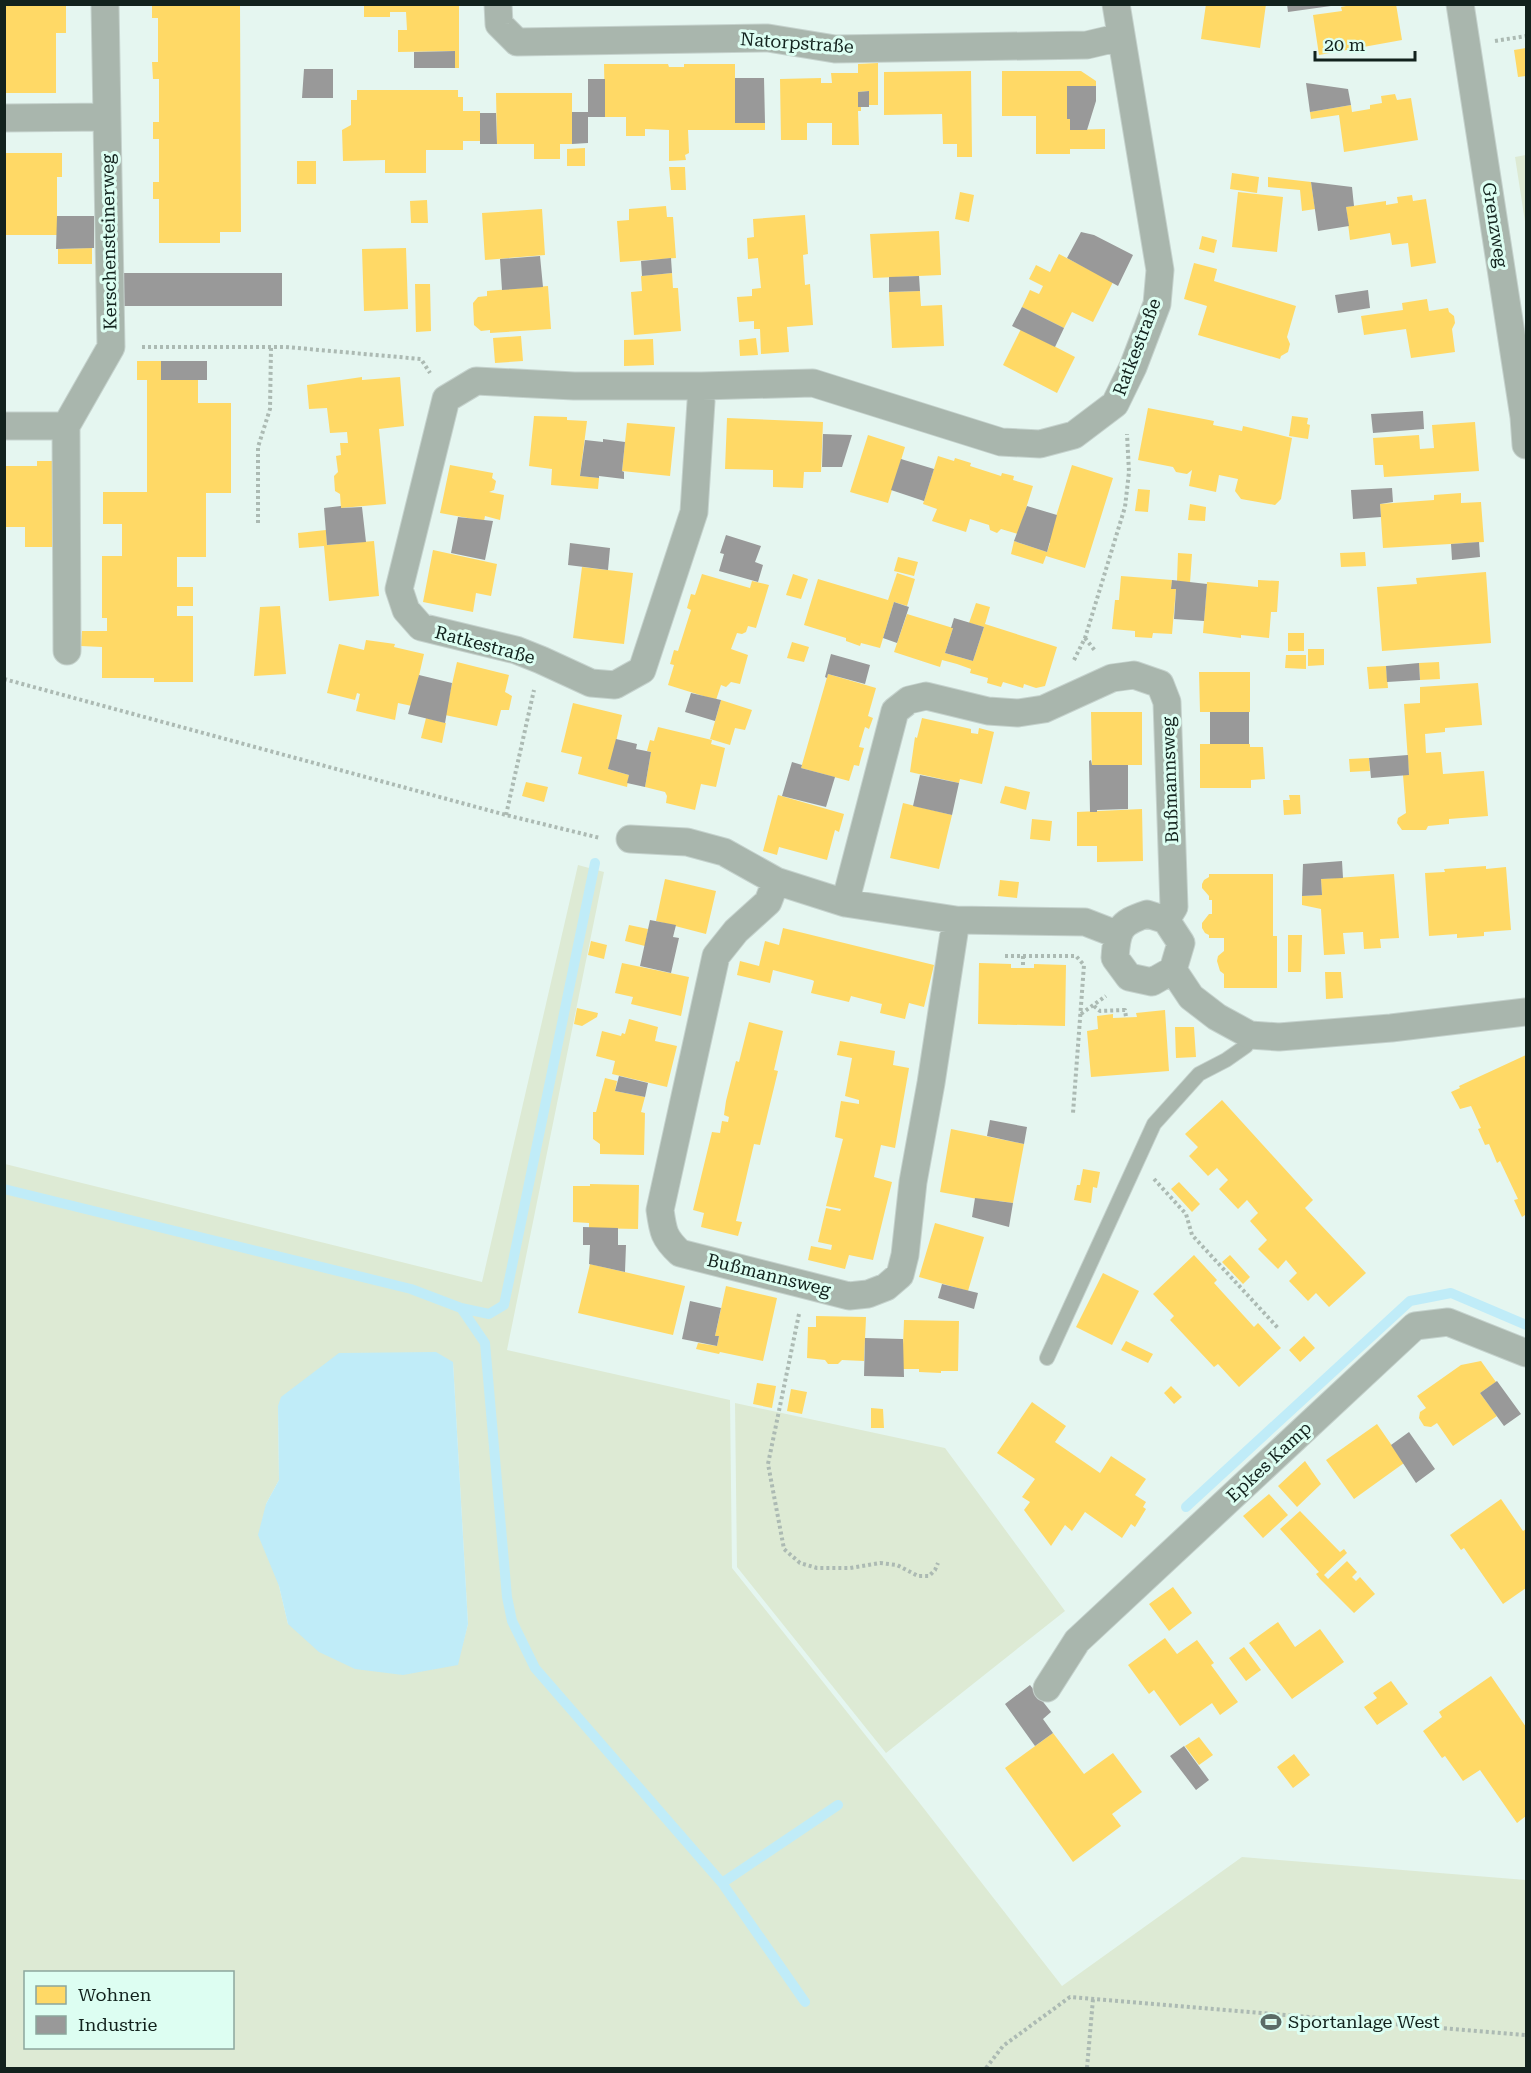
<svg xmlns="http://www.w3.org/2000/svg" width="1531" height="2073" font-family="'Roboto Serif',serif">
	<rect width="100%" height="100%" fill="#e5f6f0"/>
	<path fill="#ddead4" fill-rule="evenodd" d="M1526 155V228L1515 157Z
		M578 865 604 872 507 1350 730 1400 732 1568 918 1801 1062 1986 1242 1857 1526 1880V2068H5V1164L482 1282ZM453 1362 468 1624 457 1665 288 1624 279 1586 266 1504 279 1480 278 1406ZM26 1972H232V2048H26Z
		M735 1403 945 1448 1065 1611 886 1753 737 1567Z"/>
	<path fill="#c0ecf8" d="M436 1352 453 1362 468 1624 458 1665 403 1675 355 1669 319 1652 288 1624 279 1586 258 1535 266 1504 279 1480 278 1406 281 1397 339 1353Z"/>
	<path fill="#ffd966" d="M4 4H66V33H56V93H4Z
		M152 4H240L241 232H220V243H159V199H153V182H159V139H153V122H159V79H153L152 62H158V18H152Z
		M364 4H459V68H455V51L398 52V30H407L406 12H390V17H364Z
		M1206 4H1266L1260 48 1201 39Z
		M1356 4H1396L1402 40 1319 55 1313 15 1342 11 1341 7Z
		M1526 48V76L1518 77 1514 50Z
		M878 63V105H869V91L858 92V107H861V111H858L859 145H832V123H807V140H781L780 79 821 78V83H832L831 73H858V64Z
		M604 64H668L669 67H684V64H735V123H765V130H688L689 153 685 155 686 160 669 161V130L645 129V136H626V117H605Z
		M971 71 972 157H957V144H943L942 114 884 115V72Z
		M1002 71H1081L1096 81V86H1067V119H1070V130L1105 129V149H1070V154H1036V116H1002Z
		M357 90H458V97H463V111H480V141H463V150H426V173H385V160L343 161 342 130 351 125V100H357Z
		M496 93H572V144H560V159H534V144H497Z
		M1395 94 1397 100 1411 98 1418 140 1344 152 1339 115 1311 119 1310 112 1351 105 1352 112 1370 109V105L1382 103 1381 96Z
		M585 148V166H567V149Z
		M4 153H62V177H57V235H4Z
		M297 161H316V184H297Z
		M669 167H685L686 190H671Z
		M1232 173 1259 177 1257 193 1230 189Z
		M1268 177 1311 182 1315 209 1302 211 1300 190 1268 187Z
		M960 192 974 195 969 222 955 219Z
		M1238 192 1283 197 1277 252 1232 247Z
		M1412 195 1413 201 1426 199 1436 263 1411 267 1408 243 1392 245 1390 233 1350 240 1346 207 1386 201V205L1398 203 1397 197Z
		M427 200 428 223H411L410 201Z
		M666 206 667 217H673L676 258 620 262 617 221 629 220V209Z
		M542 209 545 255 485 260 482 213Z
		M805 215 808 254 803 255 805 285 810 284 813 325 787 327 789 352 761 354 760 329H754V321L739 322 737 297 752 296V289L761 288 758 258 748 259 747 238 754 237 753 219Z
		M939 231 941 275 873 278 870 234Z
		M1202 236 1217 240 1214 253 1199 249Z
		M92 248V264H58V249Z
		M406 248 408 309 364 311 362 249Z
		M1059 254 1113 282 1093 322 1072 312 1064 328 1022 307 1030 290 1039 294 1043 286 1029 279 1036 265 1050 272Z
		M1194 263 1217 269 1214 281 1296 306 1287 337 1290 344 1288 352 1281 356 1280 359 1198 335 1207 306 1184 299Z
		M672 273 673 288H678L681 331 634 335 631 292 642 291 641 276Z
		M415 284H430L431 331 416 332Z
		M548 286 551 329 490 333V330L481 331 474 325 473 303 478 297 487 296V291Z
		M920 291 921 306 942 305 944 346 892 348 889 292Z
		M1427 299 1429 311 1448 308 1449 312 1454 316 1455 323 1452 329 1455 352 1411 358 1406 329 1364 335 1361 316 1403 310 1402 303Z
		M1021 329 1075 357 1057 393 1003 365Z
		M521 336 523 361 495 363 493 338Z
		M756 338 758 355 740 356 739 340Z
		M653 339 654 365 624 366V340Z
		M137 361H161V380L198 379V403H231V493H206V557H177V587H193V606H177V616H193V682H154V678H102V647L81 646 82 631H107V618H102V556H122V524H103V492H147V380H137Z
		M362 377V380L400 377 404 426 379 429 386 504 341 508 340 494 335 491 334 476 338 472 336 456 341 455 340 443H348L347 432 330 433 327 408 309 409 307 385Z
		M1148 408 1214 421 1213 425 1242 431 1243 426 1292 438 1281 499 1275 505 1241 499 1235 491 1238 479 1219 475 1216 492 1189 486 1192 470 1187 474 1176 472 1173 467 1138 460Z
		M534 416 567 417V420L587 421 580 476 599 478 598 489 551 485 552 469 529 466Z
		M1292 416 1308 418 1307 424 1310 425 1308 439 1289 436Z
		M727 418 823 422 821 472H804L803 488 773 487V470L725 469Z
		M1475 422 1479 471 1384 477 1383 465H1375L1373 438 1419 435 1420 449 1434 448 1432 425Z
		M627 423 675 427 670 476 622 471Z
		M868 435 905 447 888 503 850 492Z
		M938 456 954 461 955 458 971 463 970 466 1001 476 1002 473 1014 476 1013 480 1033 486 1018 534 1001 529 997 533 990 530 989 525 970 519 966 532 932 521 937 509 923 504Z
		M37 461H54V547H25V527H4V466H37Z
		M450 465 493 473 492 478 496 481 494 490 489 492 504 495 500 520 485 516 484 521 440 513Z
		M1072 465 1113 478 1085 568 1046 556 1043 564 1011 554 1014 541 1047 552 1050 543 1048 542Z
		M1138 489 1150 490 1148 512 1135 511Z
		M1461 493V503L1481 502 1484 542 1383 548 1380 504 1434 500V495Z
		M1190 504 1206 507 1205 521 1188 520Z
		M326 530 327 545 374 541 379 596 329 601 324 546 299 548 298 533Z
		M433 550 497 564 491 596 476 593 473 612 423 602Z
		M1365 552 1366 566 1341 567 1340 553Z
		M1178 553 1192 554 1190 583 1177 581Z
		M898 557 918 562 914 576 894 571Z
		M582 567 633 573 624 644 573 638Z
		M1486 572 1491 643 1382 651 1377 587 1417 584 1416 578Z
		M897 573 915 579 907 606 894 602 880 648 861 643 860 646 846 641V638L804 625 818 579 888 600Z
		M702 574 750 588 752 581 769 585 756 628 748 626 746 632 742 634 737 633 731 649 748 655 740 684 731 682 726 687 721 685 716 700 668 685 674 665 670 664 674 650 678 651 691 610 687 608 691 594 695 595Z
		M793 574 808 579 801 599 786 595Z
		M1121 576 1172 580 1171 589H1176L1172 634 1153 633 1152 638 1135 637V631L1112 629 1115 600H1119Z
		M1258 580 1279 581 1277 612H1271L1269 638 1241 635V638L1203 633 1207 582 1258 587Z
		M976 603 990 607 985 624 1057 647 1045 686 1036 688 1024 684 1023 688 1003 682 1001 687 987 683 988 678 970 673 971 669 957 664 942 660 940 667 894 652 907 614 953 628 945 653 973 661 984 627 969 623Z
		M280 606 286 674 254 676 260 607Z
		M1288 633H1304V651H1288Z
		M366 640 395 644 394 647 424 654 412 706 398 703 395 720 356 711 360 694 357 693 355 700 327 693 339 644 364 650Z
		M792 642 809 647 804 662 787 658Z
		M1308 649H1324V665L1308 666Z
		M1286 655H1306V669L1285 668Z
		M457 662 509 675 505 692 512 696 509 710H501L497 726 445 715Z
		M1439 662 1440 679 1420 680 1419 663Z
		M1386 666 1388 688 1369 689 1367 667Z
		M1199 672H1250V712H1200Z
		M828 674 876 688 868 716 873 718 869 729 865 727 859 747 864 748 861 758 859 766 854 765 849 781 801 768Z
		M1478 683 1482 725 1445 728V732L1425 734 1426 753 1441 752 1443 774 1484 771 1488 816 1449 819V824L1428 826 1426 830H1402L1397 823 1398 818 1406 813 1403 775H1409L1404 704 1420 703V687Z
		M721 700 752 710 745 730 735 728 730 745 710 739Z
		M573 703 622 715 611 764 608 769 629 775 627 787 578 774 582 757 561 752Z
		M1091 712H1142V765H1092Z
		M426 718 446 723 442 743 421 738Z
		M922 718 971 729V733L978 734 979 728 994 732 982 784 960 779 959 783 910 772 915 737 917 738Z
		M658 727 712 740 711 744 725 748 716 787 701 784 695 810 666 803 667 796 665 792 645 787 651 752 647 751 650 740 654 741Z
		M1200 744H1250V747H1263L1265 779 1251 780V788H1200Z
		M1369 758 1370 771 1350 772 1349 759Z
		M526 782 548 787 544 802 522 796Z
		M1005 786 1030 792 1026 810 1000 803Z
		M778 795 844 814 839 832 835 830 827 860 779 847 777 855 763 851Z
		M1289 795H1300L1301 814 1284 815 1283 800H1290Z
		M903 803 952 815 939 869 890 858Z
		M1142 809 1143 861 1097 862V846H1077V812Z
		M1032 819 1052 821 1050 841 1030 839Z
		M1486 866V869L1506 867 1511 930 1484 932V936L1457 938V934L1429 936 1425 873 1445 872 1444 869Z
		M1209 874H1273V936H1277V988H1224V974L1220 971 1217 961 1218 956 1224 951V938H1209V935L1205 933 1202 928V923L1209 914H1212V900H1209V896L1202 888V884L1204 880 1209 877Z
		M1394 874 1399 938 1380 939 1381 948 1364 949 1363 932 1343 933 1345 954 1324 955 1321 909 1302 905V896L1322 895 1321 879Z
		M665 879 716 891 706 934 656 921Z
		M1000 880 1019 882 1017 898 998 896Z
		M629 925 648 929 645 946 625 941Z
		M783 928 934 965 924 1007 909 1003 905 1019 880 1013 882 1004 851 996 849 1002 811 993 814 981 812 980 773 970 770 983 737 975 740 961 759 966 765 941 779 945Z
		M1288 935H1302L1301 972H1288Z
		M591 941 607 945 604 959 588 955Z
		M622 963 689 977 681 1016 631 1004 633 997 615 993Z
		M979 963 1011 964V968H1034V964L1066 965 1065 1026 978 1024Z
		M1325 972H1341L1343 998 1326 999Z
		M577 1008 598 1013 597 1017 582 1026 574 1024Z
		M1165 1010 1169 1071 1091 1077 1087 1031 1098 1029 1097 1016 1113 1014V1018L1137 1017 1136 1013Z
		M629 1019 658 1027 655 1041 677 1046 667 1087 612 1074 615 1061 596 1056 602 1031 621 1036 622 1033 625 1034Z
		M749 1022 783 1031 774 1070 778 1071 760 1145 754 1144 736 1221 742 1222 738 1236 701 1227 704 1213 693 1210 712 1132 720 1133 722 1121 728 1122 729 1117 724 1115 726 1101 736 1061 739 1062Z
		M1175 1027H1194L1196 1057 1176 1058Z
		M840 1041 895 1051 893 1065 909 1068 895 1148 881 1145 874 1177 892 1182 873 1260 849 1255 845 1269 808 1260 811 1246 831 1250 832 1245 818 1242 826 1208 840 1211 841 1209 826 1206 843 1139 835 1137 841 1101 859 1104V1100L845 1096 852 1058 837 1055Z
		M1526 1055V1216L1525 1215 1522 1217 1514 1200 1518 1199 1500 1161 1497 1163 1489 1144 1485 1145 1478 1129 1481 1128 1471 1106 1460 1109 1451 1092 1460 1088 1459 1086Z
		M605 1078 617 1081 615 1091 645 1097 641 1112 645 1113 644 1155 600 1154V1144L593 1139V1112H596Z
		M1222 1100 1313 1200 1305 1208 1366 1273 1329 1307 1316 1293 1308 1301 1289 1281 1297 1273 1286 1260 1278 1269 1258 1249 1267 1240 1250 1221 1258 1213 1247 1200 1238 1209 1219 1189 1228 1180 1217 1168 1208 1176 1189 1156 1198 1147 1185 1134Z
		M951 1129 1024 1144 1013 1203 999 1201V1203L940 1192Z
		M1083 1169 1100 1172 1097 1188 1093 1187 1091 1203 1074 1200 1077 1185H1080Z
		M1179 1182 1200 1204 1192 1212 1171 1189Z
		M590 1184 639 1185 638 1229 589 1228V1223L573 1222V1186H590Z
		M935 1223 984 1237 968 1291 919 1277Z
		M1194 1255 1217 1280 1214 1283 1254 1327 1258 1323 1281 1348 1239 1387 1218 1364 1214 1367 1170 1320 1174 1316 1153 1294Z
		M1230 1255 1250 1277 1243 1284 1222 1262Z
		M590 1264 685 1286 673 1335 578 1313Z
		M1103 1273 1139 1291 1112 1345 1076 1327Z
		M726 1286 777 1298 763 1361 720 1352 719 1354 696 1349 698 1343 717 1346 719 1336H715Z
		M816 1316 866 1317 864 1361 842 1360 838 1364H828L825 1360 807 1358 808 1327H816Z
		M904 1320 959 1321 958 1371H941V1373L919 1372V1369H902Z
		M1304 1336 1315 1348 1300 1362 1289 1350Z
		M1126 1341 1153 1354 1148 1363 1121 1350Z
		M1481 1361 1496 1382 1480 1393 1497 1416 1453 1446 1437 1423 1431 1427 1424 1426 1419 1418 1420 1412 1426 1408 1417 1396 1461 1365Z
		M757 1383 776 1386 772 1408 753 1404Z
		M1171 1386 1182 1397 1174 1404 1164 1393Z
		M791 1389 807 1392 802 1414 787 1411Z
		M1032 1402 1066 1426 1055 1442 1100 1473 1111 1456 1146 1479 1135 1495 1146 1502 1143 1507 1146 1509 1135 1527 1131 1524 1122 1538 1085 1512 1072 1531 1065 1525 1051 1546 1024 1510 1030 1502 1022 1497 1035 1479 997 1453Z
		M871 1408 883 1409 884 1428H871Z
		M1377 1424 1404 1463 1354 1499 1326 1460Z
		M1305 1461 1321 1484 1297 1507 1278 1486Z
		M1269 1494 1288 1515 1263 1538 1243 1516Z
		M1501 1499 1523 1531 1526 1529V1588L1503 1604 1464 1548 1461 1550 1450 1535Z
		M1300 1511 1340 1552 1344 1549 1347 1553 1324 1575 1328 1579 1347 1561 1357 1572 1352 1577 1356 1581 1360 1577 1375 1594 1354 1613 1320 1579 1316 1574 1319 1572 1280 1529Z
		M1173 1587 1192 1613 1169 1631 1149 1604Z
		M1278 1622 1295 1647 1320 1629 1344 1662 1292 1699 1249 1643Z
		M1165 1638 1177 1654 1197 1640 1214 1663 1211 1665 1238 1702 1220 1715 1212 1703 1180 1726 1154 1690 1149 1694 1128 1665Z
		M1244 1647 1261 1670 1246 1681 1229 1658Z
		M1491 1676 1526 1727V1816L1517 1823 1480 1770 1463 1781 1445 1756 1442 1758 1423 1731 1442 1717 1439 1712Z
		M1391 1681 1408 1704 1377 1725 1364 1707 1377 1698 1373 1693Z
		M1053 1733 1084 1774 1113 1753 1142 1792 1112 1814 1121 1826 1073 1862 1005 1768Z
		M1199 1737 1213 1755 1199 1765 1185 1746Z
		M1294 1754 1310 1775 1293 1788 1277 1767Z"/>
	<path fill="#999" d="M1287 4H1331V6L1288 12Z
		M455 51V68H414V52Z
		M304 69H333V98H302Z
		M735 78H764L765 123H735Z
		M588 79H605V117H588V143L572 144V112H588Z
		M1306 83 1348 89 1351 105 1310 112Z
		M1067 86H1096V101L1087 130H1070V119H1067Z
		M869 91V107H858V92Z
		M480 113H496L497 144H480Z
		M1311 182 1352 187 1354 206 1346 207 1349 226 1318 231Z
		M57 216H94V248L56 249Z
		M1081 232 1094 235 1133 255 1118 286 1067 258Z
		M540 256 543 287 502 290 500 259Z
		M671 258 672 273 642 276 641 261Z
		M124 273H282V306H124Z
		M919 276 920 291 889 292V277Z
		M1368 290 1370 308 1338 313 1335 295Z
		M1022 307 1064 328 1055 347 1012 326Z
		M161 361H207V380H161Z
		M1423 411 1424 429 1373 433 1371 414Z
		M823 434 852 435 842 467H822Z
		M603 439 625 442 622 471 624 472V479L599 476V478L580 476 585 440 603 442Z
		M901 459 934 469 924 501 891 490Z
		M1392 488 1393 502 1380 504 1381 517 1353 519 1351 490Z
		M341 506V508L362 507 366 542 327 545 324 508Z
		M1027 506 1057 515 1047 552 1014 541Z
		M458 517 493 521 485 560 451 553Z
		M726 535 761 546 755 562 763 565 758 582 719 571 724 554 720 553Z
		M1479 542 1480 557 1452 560 1451 544Z
		M570 543 610 548 608 570 568 565Z
		M1172 580 1207 584 1204 621 1174 619 1176 589H1171Z
		M894 602 909 607 897 643 883 638Z
		M954 618 984 627 973 661 945 653 953 628H951Z
		M831 654 870 665 865 684 828 674 827 678 825 677Z
		M1419 663 1420 680 1387 682 1386 666Z
		M419 675 452 683 445 723 408 714Z
		M691 693 721 700 715 721 685 712Z
		M1210 712H1249V744H1210Z
		M616 739 637 744 636 749 651 752 645 787 627 783 629 775 608 769Z
		M1408 755 1409 775 1371 778 1369 758Z
		M1091 760 1092 765H1128V809L1097 810V812H1090L1089 761Z
		M792 762 802 765 801 768 835 777 826 807 782 796Z
		M920 775 959 783 952 815 913 806Z
		M1342 861 1343 878 1321 879 1322 895 1302 896 1303 864Z
		M650 920 676 925 673 937 679 938 671 973 640 966Z
		M619 1076 648 1083 645 1097 615 1091Z
		M990 1120 1027 1127 1024 1144 987 1136Z
		M975 1198 1013 1203 1009 1227 972 1217Z
		M583 1227 618 1228V1245H626L625 1272 589 1264 590 1245H583Z
		M942 1284 978 1293 974 1309 938 1298Z
		M690 1301 721 1308 715 1336H719L717 1346 682 1339Z
		M865 1338 903 1339 904 1377 864 1376Z
		M1497 1381 1521 1414 1504 1426 1480 1393Z
		M1409 1432 1435 1469 1416 1483 1391 1445Z
		M1030 1685 1051 1712 1043 1719 1053 1733 1035 1746 1005 1704Z
		M1184 1746 1209 1780 1196 1790 1170 1756Z"/>
	<g fill="none" stroke-linecap="round" stroke-linejoin="round">
		<path stroke="#c0ecf8" stroke-width="10" d="M4 1189 411 1289 461 1308 485 1343 507 1597 512 1621 535 1668 722 1883 805 2002
			M461 1308 489 1314 504 1305 595 863
			M1186 1507 1410 1301 1451 1293 1526 1325
			M722 1883 838 1805"/>
		<g stroke="#c5d2cd" stroke-width="16">
			<path id="lane" d="M1047 1358 1154 1124 1199 1074 1226 1060 1246 1046 1250 1035"/>
		</g>
		<g stroke="#c5d2cd" stroke-width="29">
			<path id="street" d="M498 4 499 24 517 42 768 38 835 49 1087 45 1121 37
				M1460 4 1524 417 1526 445
				M4 118 107 117
				M702 386 694 512 642 670 615 685 591 683 541 660 516 650 421 627 406 610 399 589 446 399 476 381 574 386H702L813 383 1001 442 1040 444 1074 435 1115 404 1133 367 1157 304 1160 270 1116 4
				M4 426H66L111 347 105 4
				M66 426 67 651
				M630 839 687 842 724 852 776 881 845 903 956 920 1085 922 1116 934
				M776 881 768 902 736 931 716 956 660 1210C663 1232 664 1238 680 1253L849 1296 868 1294 886 1287 900 1275 905 1255 913 1182 931 1083 956 920
				M845 903 895 711 909 700 926 696 988 711 1018 713 1044 709 1112 678 1134 675 1160 684 1167 702 1174 907 1166 920
				M1147 914 1166 920 1181 943 1173 970 1152 982 1129 977 1115 958C1117 930 1119 923 1147 914Z
				M1173 970 1191 997 1217 1017 1250 1035 1279 1037 1391 1028 1526 1012
				M1047 1688 1077 1641 1415 1326 1448 1322 1526 1353"/>
		</g>
		<path stroke="#acbab3" stroke-width="4" stroke-dasharray="3 3" stroke-linecap="butt" d="M1495 41 1526 36
			M142 347H286L421 359 430 373
			M258 523V447L270 409 271 347
			M1085 638 1096 652
			M1074 660 1085 638 1125 507 1129 472 1127 434
			M4 679 506 815 600 838
			M506 815 534 690
			M1005 956H1076L1084 965 1073 1113
			M1023 956V968
			M1094 1006 1100 1011 1125 1010 1126 1017
			M1081 1014 1106 996
			M1154 1179 1186 1214 1192 1235 1278 1328
			M799 1314 768 1464 784 1549 800 1563 817 1568H850L880 1563 897 1565 918 1576H929L935 1570 938 1563
			M986 2068 1003 2046 1070 1997 1526 2035
			M1087 2068 1093 1999"/>
		<use href="#lane" stroke="#a9b6ad" stroke-width="14"/>
		<use href="#street" stroke="#a9b6ad" stroke-width="27"/>
	</g>
	<defs>
		<g id="stadium-bare" transform="scale(1.62)"><path d="M0-5a6.5 5 0 1 0 0 10a6.5 5 0 1 0 0-10ZM-3.5-1.8h7v3.6h-7Z" fill="#5c6c67" stroke="#ddfef2" stroke-width="2.5" paint-order="stroke"/></g>
	</defs>
	<g fill-rule="evenodd">
		<use href="#stadium-bare" x="1271" y="2022"/>
	</g>
	<g text-anchor="middle" stroke-width="6" stroke-linejoin="round" paint-order="stroke">
		<g font-size="18" fill="#12221d" stroke="#ddfef2">
			<text transform="translate(797 43) rotate(4)" y="6">Natorpstraße</text>
			<text transform="translate(1495 225) rotate(81)" y="6">Grenzweg</text>
			<text transform="translate(109 242) rotate(-91)" y="6">Kerschensteinerweg</text>
			<text transform="translate(1137 347) rotate(-69)" y="6">Ratkestraße</text>
			<text transform="translate(485 645) rotate(15)" y="6">Ratkestraße</text>
			<text transform="translate(1170 780) rotate(-92)" y="6">Bußmannsweg</text>
			<text transform="translate(769 1275) rotate(14)" y="6">Bußmannsweg</text>
			<text transform="translate(1269 1462) rotate(-43)" y="6">Epkes Kamp</text>
		</g>
		<g font-size="18" fill="#12221d" stroke="#ddfef2" text-anchor="start">
			<text x="1288" y="2028">Sportanlage West</text>
		</g>
	</g>
	<rect width="1531" height="2073" fill="none" stroke="#12221d" stroke-width="12"/>
	<rect x="24" y="1971" width="210" height="78" fill="#ddfef2" stroke="#8ca69d" stroke-width="1.5"/>
	<rect x="36" y="1986" width="30" height="18" fill="#ffd966" stroke="#8ca69d" stroke-width="1.5"/>
	<text x="78" y="2001" font-size="18" fill="#12221d">Wohnen</text>
	<rect x="36" y="2016" width="30" height="18" fill="#999999" stroke="#8ca69d" stroke-width="1.5"/>
	<text x="78" y="2031" font-size="18" fill="#12221d">Industrie</text>
	<path d="M1315 51v9h100v-9" fill="none" stroke="#12221d" stroke-width="3"/>
	<text x="1324" y="51" font-size="18" fill="#12221d" stroke="#ddfef2" stroke-width="4.5" paint-order="stroke">20 m</text>
</svg>
